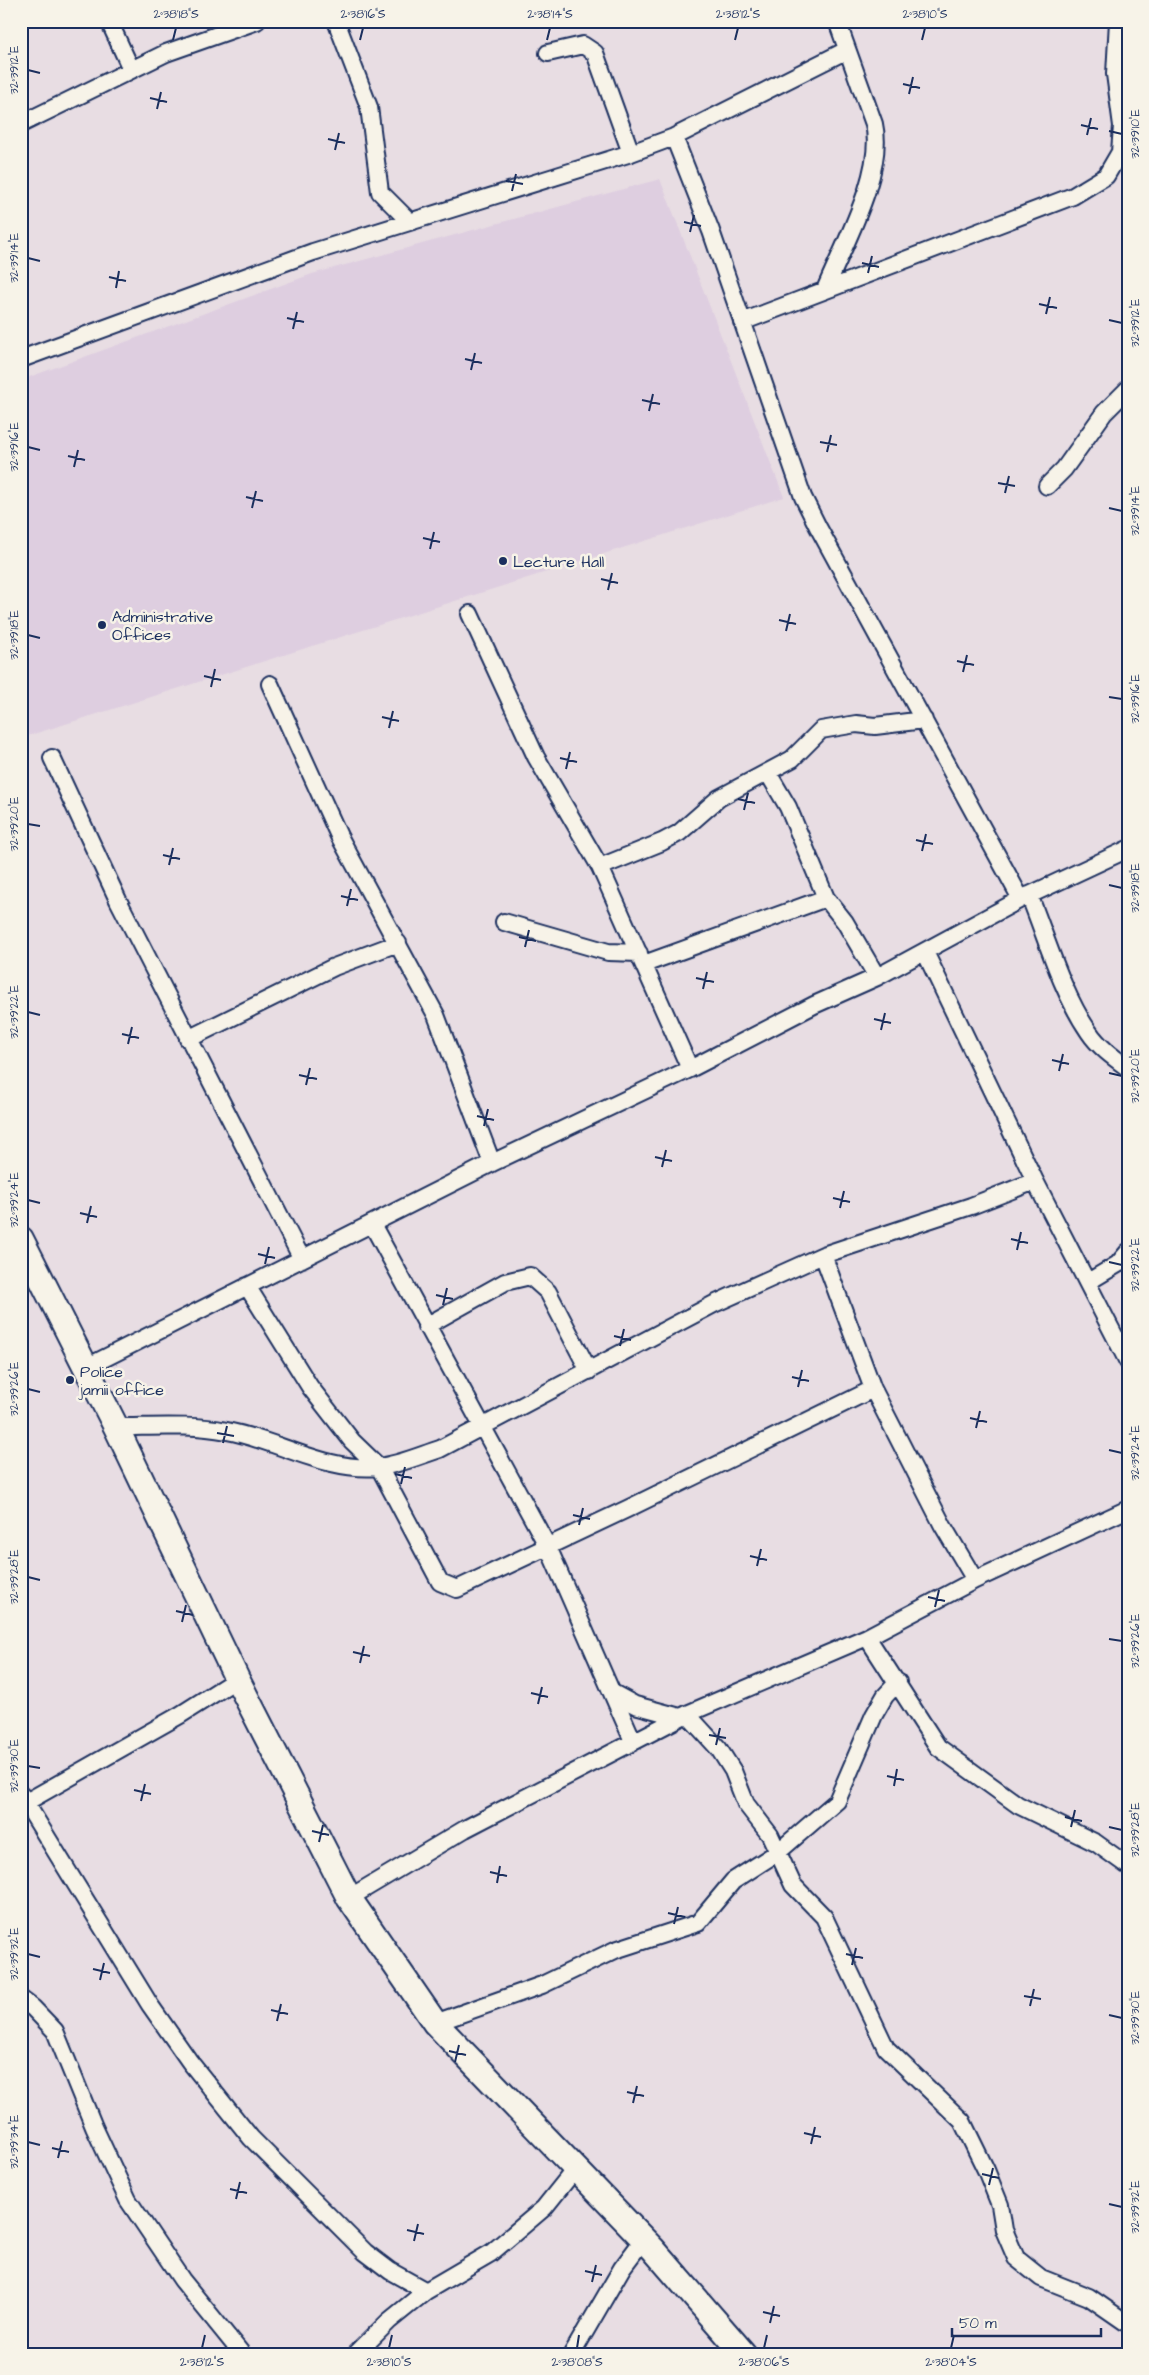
<svg xmlns="http://www.w3.org/2000/svg" width="1149" height="2375" font-family="'Architects Daughter',sans-serif">
	<rect width="100%" height="100%" fill="#e8dde3"/>
	<filter id="ink" filterUnits="userSpaceOnUse"><feTurbulence type="fractalNoise" baseFrequency=".02" numOctaves="2"/><feDisplacementMap in="SourceGraphic" scale="10" xChannelSelector="R" yChannelSelector="G"/><feConvolveMatrix kernelMatrix="1 2 1 2 8 2 1 2 1" color-interpolation-filters="sRGB"/></filter>
	<g filter="url(#ink)">
		<path fill="#decee0" d="M660 179 784 497 21 738V380L312 274Z"/>
		<g fill="none" stroke-linecap="round" stroke-linejoin="round">
			<g stroke="#1b2f5e" stroke-width="20">
				<path id="minor" d="M109 21 131 69
					M336 21 369 107 380 192 409 221
					M548 53 583 45 595 53 631 153
					M21 124 166 53 257 21
					M674 137 711 231 803 497 818 527 1021 899
					M825 290C844 244 885 172 874 124L837 21
					M742 322 1073 196 1106 176 1120 152 1122 126 1115 74 1118 21
					M21 359 313 252 631 153 674 137 847 50
					M1047 486 1064 469 1104 413 1128 389
					M470 614 536 757 600 867 690 1069
					M270 684 339 836 436 1015 492 1163
					M52 758 118 900 302 1259
					M768 773 788 807 826 898
					M600 867 662 842 679 833 719 798 792 759 821 730 856 724 875 726 924 720
					M1029 895C1047 939 1062 993 1089 1032 1099 1047 1113 1057 1128 1068
					M504 922 608 952 639 953
					M925 952 1035 1181 1128 1362
					M644 964 826 898 845 922 877 977
					M188 1039 334 967 398 943
					M372 1224 548 1547 633 1741
					M823 1255 873 1389 943 1526 975 1580
					M1088 1282 1118 1264 1128 1252
					M247 1286 310 1387 352 1441 379 1467 440 1582 457 1589 627 1509 873 1389
					M426 1326 505 1282 530 1276 548 1292 589 1371
					M87 1367 492 1163 690 1069 814 1005 877 977 1021 899 1128 849
					M116 1427C153 1427 191 1424 227 1431 277 1440 326 1472 378 1467 399 1465 421 1455 440 1449L714 1304 823 1255 971 1206 1035 1181
					M867 1637 938 1747 1018 1805 1096 1843 1128 1866
					M613 1693 635 1705 680 1717
					M687 1714 719 1749 733 1771 746 1804 770 1835 793 1885 824 1917 886 2048 962 2121 986 2170 1000 2205 1004 2230 1016 2258 1041 2278 1089 2297 1128 2324
					M21 1795 150 2005 190 2062 251 2138 365 2252 390 2271 426 2291
					M21 1805 180 1715 237 1679
					M349 1898 465 1829 687 1714 867 1637 975 1580 1128 1509
					M21 1999 33 2008 55 2031 94 2127 128 2200 182 2280 242 2354
					M435 2023 542 1985 615 1950 698 1923 733 1881 778 1852 837 1801 874 1715 885 1696 898 1682
					M356 2354 389 2321 426 2291 491 2253 544 2208 576 2168
					M572 2354 622 2268 643 2240"/>
			</g>
			<g stroke="#1b2f5e" stroke-width="28">
				<path id="secondary" d="M21 1239 116 1427 237 1679 349 1898 435 2023 653 2249 744 2354"/>
			</g>
			<use href="#minor" stroke="#f7f3e8" stroke-width="16"/>
			<use href="#secondary" stroke="#f7f3e8" stroke-width="24"/>
		</g>
	</g>
	<path fill="none" stroke="#1b2f5e" stroke-width="2" d="M173 40 176 28M360 40 363 28M547 40 550 28M735 40 738 28M922 40 925 28M28 70 40 73M903 84 920 88M909 94 913 77M150 98 167 102M157 109 161 92M1081 125 1098 129M1109 131 1122 134M1087 135 1091 118M328 139 345 143M335 150 339 133M506 181 523 184M512 191 516 174M684 222 701 226M690 232 694 215M28 258 40 261M862 263 879 267M868 273 872 256M109 277 126 281M116 288 119 271M1039 304 1057 308M1046 314 1050 297M287 318 304 322M1109 320 1122 323M293 329 297 312M465 359 482 363M471 370 475 353M642 400 660 404M649 411 653 394M820 442 837 445M28 447 40 450M827 452 831 435M68 456 85 460M74 467 78 450M998 483 1015 486M1005 493 1009 476M246 497 263 501M252 508 256 491M1109 508 1122 511M423 538 440 542M430 549 434 532M601 579 618 583M608 590 612 573M779 620 796 624M786 631 790 614M28 635 40 638M957 661 974 665M963 672 967 655M204 676 221 680M211 687 215 669M1109 697 1122 699M382 717 399 721M389 728 393 711M560 758 577 762M566 769 570 752M738 799 755 803M744 810 748 793M28 824 40 826M916 840 933 844M922 851 926 834M163 855 180 859M169 865 173 848M1109 885 1122 888M341 896 358 900M347 906 351 889M519 937 536 941M525 947 529 930M696 978 714 982M703 989 707 972M28 1012 40 1015M874 1019 891 1023M881 1030 885 1013M122 1034 139 1038M128 1044 132 1027M1052 1060 1069 1064M1059 1071 1063 1054M1109 1073 1122 1076M299 1075 317 1079M306 1085 310 1068M477 1116 494 1120M484 1126 488 1109M655 1157 672 1161M662 1167 666 1150M833 1198 850 1202M28 1200 40 1203M840 1208 844 1191M80 1213 97 1217M87 1223 91 1206M1011 1239 1028 1243M1017 1250 1021 1232M258 1254 275 1258M1109 1262 1122 1265M265 1264 269 1247M436 1295 453 1299M443 1305 447 1288M614 1336 631 1340M620 1346 624 1329M792 1377 809 1381M798 1387 802 1370M28 1389 40 1392M970 1418 987 1422M976 1428 980 1411M217 1433 234 1436M223 1443 227 1426M1109 1450 1122 1453M395 1474 412 1478M401 1484 405 1467M573 1515 590 1519M579 1525 583 1508M750 1556 767 1560M757 1566 761 1549M28 1577 40 1580M928 1597 945 1601M935 1607 939 1590M176 1611 193 1615M182 1622 186 1605M1109 1639 1122 1641M353 1652 370 1656M360 1663 364 1646M531 1693 548 1697M538 1704 542 1687M709 1735 726 1738M716 1745 720 1728M28 1766 40 1768M887 1776 904 1780M894 1786 897 1769M134 1790 151 1794M141 1801 145 1784M1065 1817 1082 1821M1071 1827 1075 1810M1109 1827 1122 1830M312 1831 329 1835M319 1842 323 1825M490 1872 507 1876M497 1883 500 1866M668 1913 685 1917M674 1924 678 1907M28 1954 40 1957M846 1954 863 1958M852 1965 856 1948M93 1969 110 1973M100 1980 104 1963M1024 1996 1041 1999M1030 2006 1034 1989M271 2010 288 2014M1109 2015 1122 2018M277 2021 281 2004M449 2051 466 2055M455 2062 459 2045M627 2092 644 2096M633 2103 637 2086M804 2133 821 2137M28 2142 40 2145M811 2144 815 2127M52 2148 69 2152M58 2158 62 2141M982 2174 999 2178M989 2185 993 2168M230 2189 247 2193M236 2199 240 2182M1109 2204 1122 2207M407 2230 424 2234M414 2241 418 2224M585 2271 602 2275M592 2282 596 2265M763 2312 780 2316M770 2323 774 2306M202 2348 205 2335M389 2348 392 2335M577 2348 579 2335M764 2348 767 2335M951 2348 954 2335"/>
	<g fill="#1b2f5e" stroke="#f7f3e8" stroke-width="2">
		<circle cx="503" cy="561" r="5"/>
		<circle cx="102" cy="625" r="5"/>
		<circle cx="70" cy="1380" r="5"/>
	</g>
	<g text-anchor="middle" stroke-width="5" stroke-linejoin="round" paint-order="stroke">
		<g font-size="16" fill="#1b2f5e" stroke="#f7f3e8" text-anchor="start">
			<text x="513" y="567">Lecture Hall</text>
			<text x="112" y="622">Administrative<tspan x="112" dy="18">Offices</tspan></text>
			<text x="80" y="1377">Police<tspan x="80" dy="18">jamii office</tspan></text>
		</g>
	</g>
	<rect width="1149" height="2375" fill="none" stroke="#f7f3e8" stroke-width="55"/>
	<path d="M952 2328v8h149v-8" fill="none" stroke="#1b2f5e" stroke-width="2.5"/>
	<text x="959" y="2328" font-size="15" fill="#1b2f5e" stroke="#f7f3e8" stroke-width="4" paint-order="stroke">50 m</text>
	<rect x="28" y="28" width="1094" height="2320" fill="none" stroke="#1b2f5e" stroke-width="2"/>
	<g font-size="12" text-anchor="middle" fill="#1b2f5e">
		<text x="176" y="18">2°38'18"S</text>
		<text x="363" y="18">2°38'16"S</text>
		<text x="550" y="18">2°38'14"S</text>
		<text x="738" y="18">2°38'12"S</text>
		<text x="925" y="18">2°38'10"S</text>
		<text transform="translate(14 70) rotate(-90)" y="4">32°39'12"E</text>
		<text transform="translate(1135 134) rotate(-90)" y="4">32°39'10"E</text>
		<text transform="translate(14 258) rotate(-90)" y="4">32°39'14"E</text>
		<text transform="translate(1135 323) rotate(-90)" y="4">32°39'12"E</text>
		<text transform="translate(14 447) rotate(-90)" y="4">32°39'16"E</text>
		<text transform="translate(1135 511) rotate(-90)" y="4">32°39'14"E</text>
		<text transform="translate(14 635) rotate(-90)" y="4">32°39'18"E</text>
		<text transform="translate(1135 699) rotate(-90)" y="4">32°39'16"E</text>
		<text transform="translate(14 824) rotate(-90)" y="4">32°39'20"E</text>
		<text transform="translate(1135 888) rotate(-90)" y="4">32°39'18"E</text>
		<text transform="translate(14 1012) rotate(-90)" y="4">32°39'22"E</text>
		<text transform="translate(1135 1076) rotate(-90)" y="4">32°39'20"E</text>
		<text transform="translate(14 1200) rotate(-90)" y="4">32°39'24"E</text>
		<text transform="translate(1135 1265) rotate(-90)" y="4">32°39'22"E</text>
		<text transform="translate(14 1389) rotate(-90)" y="4">32°39'26"E</text>
		<text transform="translate(1135 1453) rotate(-90)" y="4">32°39'24"E</text>
		<text transform="translate(14 1577) rotate(-90)" y="4">32°39'28"E</text>
		<text transform="translate(1135 1641) rotate(-90)" y="4">32°39'26"E</text>
		<text transform="translate(14 1766) rotate(-90)" y="4">32°39'30"E</text>
		<text transform="translate(1135 1830) rotate(-90)" y="4">32°39'28"E</text>
		<text transform="translate(14 1954) rotate(-90)" y="4">32°39'32"E</text>
		<text transform="translate(1135 2018) rotate(-90)" y="4">32°39'30"E</text>
		<text transform="translate(14 2142) rotate(-90)" y="4">32°39'34"E</text>
		<text transform="translate(1135 2207) rotate(-90)" y="4">32°39'32"E</text>
		<text x="202" y="2366">2°38'12"S</text>
		<text x="389" y="2366">2°38'10"S</text>
		<text x="577" y="2366">2°38'08"S</text>
		<text x="764" y="2366">2°38'06"S</text>
		<text x="951" y="2366">2°38'04"S</text>
	</g>
</svg>
